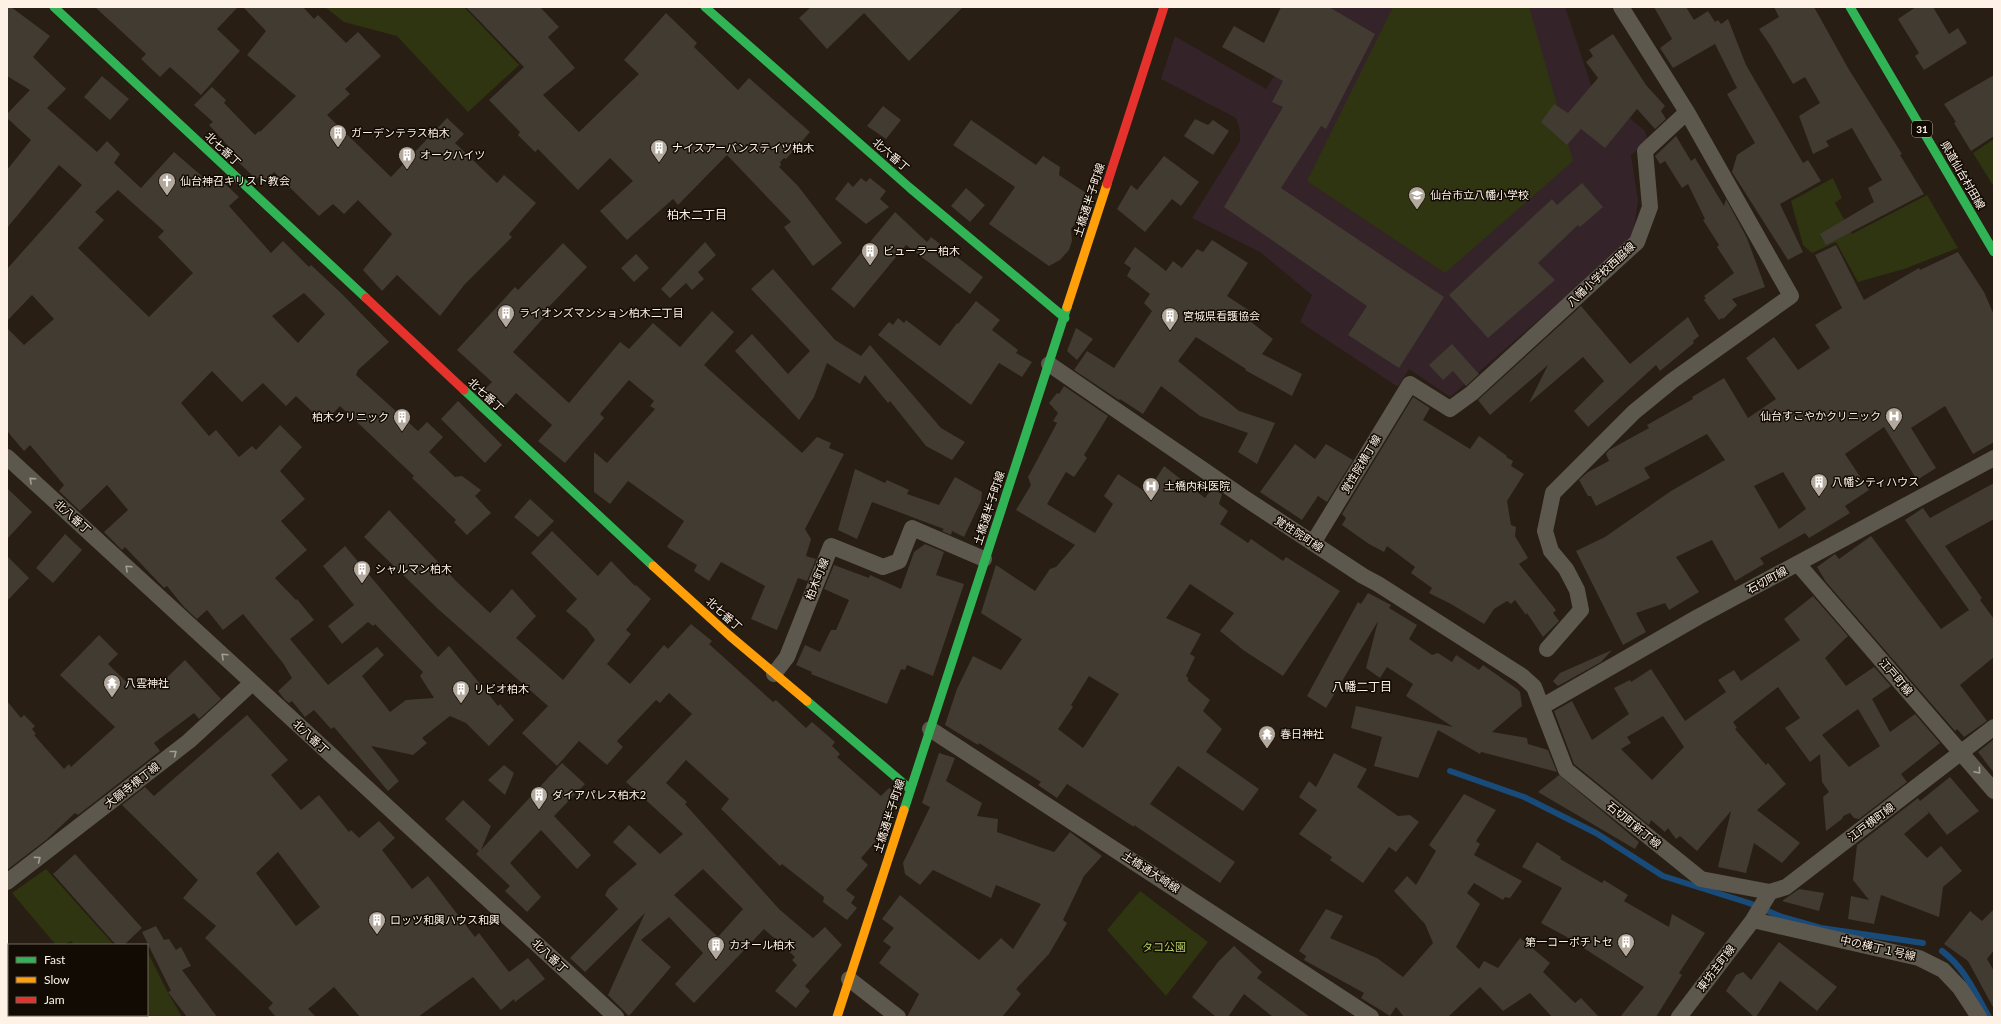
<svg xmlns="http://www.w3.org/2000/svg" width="2001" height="1024" font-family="Lato,'Noto Sans JP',sans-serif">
	<rect width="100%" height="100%" fill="#281e13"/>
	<path fill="#342329" d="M1316 7H1565L1591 85 1645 131 1648 141 1631 155 1638 201 1632 239 1450 397 1409 369 1398 387 1300 322 1312 295 1260 252 1192 218 1240 141V131L1236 118 1161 79 1175 36 1266 89Z"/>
	<path fill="#2f3511" d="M325 7H464L519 65 468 112 397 36 344 22Z
		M1393 7H1529L1573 161 1445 273 1307 181Z
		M1994 139V187L1973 153Z
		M1833 178 1842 198 1835 203 1852 234 1927 195 1958 248 1904 269 1858 282 1836 242 1812 253 1803 245 1791 201Z
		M46 869 114 945H74L71 941 63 945H56L12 893Z
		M1140 891 1208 942 1166 996 1107 930Z
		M147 951 167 991 182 1017H89L91 1015H147Z"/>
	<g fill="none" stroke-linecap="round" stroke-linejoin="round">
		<path stroke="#194b7a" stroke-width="6" d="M1450 771 1524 797 1596 833 1663 876 1749 903 1782 917 1821 928 1923 943
			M1942 951C1965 968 1975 993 1989 1017"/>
	</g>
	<path fill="#423b32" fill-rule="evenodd" d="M7 7H11L50 36 33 57 66 89 47 108 97 152 107 141 120 154 114 163 141 188 174 152 211 184 218 177 239 197 229 206 271 253 283 241 309 267 311 265 342 294 389 342 358 370 356 375 418 431 427 422 443 437 429 452 455 477 462 476 481 490 475 496 491 513 467 535 454 522 456 520 412 478 414 476 340 406 324 423 296 396 286 406 263 383 242 402 212 371 181 403 209 436 216 430 239 457 252 446 256 450 280 425 302 447 280 471 305 499 281 521 307 550 275 578 296 600 297 599 314 620 290 639 328 685 377 647 384 655 362 676 390 712 406 700 434 698 420 676 423 672 375 624 373 626 368 622 342 644 328 626 354 605 323 566 345 546 438 657 449 646 498 706 500 704 514 720 489 746 466 723 450 716 422 738 427 743 413 755 371 746 399 781 388 791 334 727 331 729 314 710 305 717 292 701 289 703 285 700 278 691 292 678 283 663 243 614 223 630 207 610 197 619 184 607 167 586 164 588 125 547 122 550 104 532 128 510 107 485 80 511 59 491 64 485 30 445 24 451 7 431V328L24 345 54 319 32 295 7 321V269L82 185 59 165 7 228V170L31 140 7 118V114L30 90 7 76ZM118 190 164 231 158 237 193 273 149 317 78 248 104 220 95 212ZM304 293 325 314 298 343 272 316Z
		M95 7H238L217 29 240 51 201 95 170 67 160 77 141 59 146 54Z
		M243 7H303L314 19 318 15 346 43 358 32 381 56 345 89 350 94 327 115 391 177 447 118 464 134 455 143 497 183 504 175 536 203 509 234 512 237 465 284 440 316 397 275 382 291 363 270 392 234 358 200 344 214 333 204 319 216 274 172 264 182 259 177 256 179 236 160 238 157 209 125 213 122 194 105 212 87 226 100 224 103 255 135 259 131 260 132 296 96 247 55 266 31Z
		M466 7H540L559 27 548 37 575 68 543 95 579 132 639 74 624 60 666 13 697 43 694 47 738 90 749 78 810 132 786 159 784 158 780 162 781 165 779 167 798 186 842 243 813 266 784 227 791 222 727 155 678 205 673 199 627 240 600 211 633 181 610 158 578 190 538 149 535 152 518 135 520 132 489 100 524 67Z
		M811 7H963L909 61 864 13 827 49 799 18Z
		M1281 7H1329L1375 34 1326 129 1321 126 1281 188 1444 297 1399 368 1348 335 1367 306 1224 207 1283 107 1272 102 1283 81 1222 47 1234 26 1264 43Z
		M1654 7H1686L1694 20 1708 11 1715 22 1718 20 1721 24 1728 19 1746 65 1803 163 1808 160 1821 181 1780 204 1803 252 1788 260 1732 172 1737 155 1755 143 1727 94 1737 88 1715 44 1673 68 1660 48 1672 39Z
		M1774 7H1814L1848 68 1902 154 1900 155 1924 194 1826 245 1820 234 1874 202 1868 188 1882 180 1852 128 1826 141 1829 146 1813 154 1799 116 1820 103 1805 77 1793 84 1770 45 1759 29 1779 17Z
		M1916 7H1933L1949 34 1958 28 1967 43 1924 70 1915 56 1919 53 1898 19Z
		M1613 34 1646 85 1665 106 1661 111 1666 119 1655 129 1637 109 1605 148 1581 129 1567 145 1541 122 1554 104 1568 113 1598 78 1586 62 1593 56 1589 50Z
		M1994 75V136L1971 151 1954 123 1956 122 1944 104Z
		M102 76 129 99 110 120 84 97Z
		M883 106 901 120 886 139 867 126Z
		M1195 119 1208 125 1213 120 1229 131 1213 155 1184 136Z
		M971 120 1036 165 1043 156 1060 167 1059 175 1089 195 1078 211 1080 218 1071 229 1072 241 1069 250 1060 260 1049 266 989 224 1015 187 953 145Z
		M1676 136 1691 161 1695 158 1724 206 1726 199 1747 238 1765 287 1732 299 1737 305 1723 319 1722 318 1719 320 1704 300 1706 298 1704 296 1734 273 1717 247 1719 245 1703 220 1705 219 1688 184 1682 188 1665 161 1660 164 1655 156Z
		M1164 156 1199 182 1181 206 1172 199 1145 232 1117 209 1131 185 1137 190Z
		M861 178 866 182 870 178 886 191 880 199 889 207 866 224 835 199 848 182 853 187Z
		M1582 183 1603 207 1580 227 1578 225 1538 263 1555 280 1488 338 1449 295 1552 199 1557 205Z
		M966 188 985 205 970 222 951 206Z
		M895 212 927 242 931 237 983 277 970 294 906 245 854 308 831 289Z
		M1212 240 1248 263 1227 296 1250 311 1246 318 1273 339 1262 354 1302 374 1292 396 1245 370 1246 369 1196 337 1178 361 1239 411 1275 423 1257 464 1238 452 1248 433 1200 416 1161 386 1143 414 1120 399 1119 400 1074 370 1087 351 1114 368 1152 311 1144 303 1150 294 1127 276 1131 268 1124 263 1135 247 1166 271 1173 261 1182 268 1197 249 1203 252Z
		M705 242 716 255 698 272 704 279 692 290 686 283 670 298 661 289Z
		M563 243 587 267 543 313 546 315 513 352 569 403 620 342 629 349 653 323 680 347 712 311 734 332 704 365 802 453 817 437 831 443 829 448 844 454 805 529 811 539 806 556 816 559 807 581 798 578 777 630 751 619 765 586 721 562 709 581 694 571 697 565 667 547 684 521 628 481 610 504 594 492V452L607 463 655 409 650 406 654 401 629 380 600 414 604 418 565 463 538 441 552 425 516 393 502 409 483 391 492 382 457 350 515 287 518 290Z
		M1836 245 1864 300 1919 268 1920 270 1958 252 1984 292 1994 315V442L1973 454 1945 406 1911 428 1936 468 1917 480 1884 427 1845 454 1869 490 1845 506 1850 513 1809 538 1805 533 1760 558 1764 564 1735 581 1712 540 1676 557 1699 592 1669 610 1665 603 1636 613 1646 632 1623 645 1576 551 1605 537 1671 491 1725 460 1707 434 1644 468 1650 478 1596 506 1591 496H1588L1579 480 1588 472 1609 461 1606 454 1609 450 1649 428 1647 425 1693 399 1692 397 1724 378 1748 418 1776 399 1746 358 1774 337 1798 370 1830 348 1815 325 1842 308 1815 255ZM1783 472 1806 509 1779 529 1754 486Z
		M636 254 649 268 634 282 621 268Z
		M773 269 835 340 861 356 870 345 941 428 965 442 952 460 926 446 890 401 888 403 865 375 860 384 827 363 814 397 799 420 735 351 752 334 788 374 810 351 751 289Z
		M976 301 1000 320 992 330 1018 350 1016 353 1032 362 1022 377 999 363 971 405 878 335 889 322 893 325 898 318 904 323 906 320 940 346 957 323 958 324Z
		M1581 306 1630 364 1688 317 1699 336 1693 341 1694 343 1660 371 1656 365 1588 427 1574 411 1604 381 1583 357 1529 403 1548 365 1490 415 1478 400Z
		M1076 328 1093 339 1077 360 1067 351Z
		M1452 344 1479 374 1466 386 1453 371 1443 380 1429 365Z
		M1064 386 1108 416 1084 455 1087 458 1074 477 1066 472 1047 504 1095 533 1113 504 1104 496 1118 474 1147 493 1164 466 1205 498 1212 488 1222 494 1219 504 1228 511 1220 524 1248 543 1251 539 1283 561 1286 557 1340 591 1283 676 1243 650 1220 631 1234 613 1190 584 1166 618 1201 634 1190 654 1195 657 1186 676 1188 678V681L1210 700 1203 711 1222 729 1206 752 1259 789 1243 811 1178 766 1150 804 1235 862 1220 883 1134 825V827L1067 784 1057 798 1038 785 1041 782 979 743 978 745 945 725 957 689 973 656 1001 670 1022 639 981 613 996 565 1035 591 1050 569 1056 567 1075 545 1016 510 1031 485 1028 477 1057 423 1053 421 1058 413 1049 403 1057 393 1059 394ZM1089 676 1119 694 1083 748 1058 729 1073 707 1071 705Z
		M1413 397 1430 408 1423 420 1470 449 1479 436 1507 456 1506 457 1513 461 1511 466 1524 474 1507 501 1511 525 1516 527 1515 536 1528 558 1519 564 1556 610 1553 613 1559 621 1543 637 1527 613 1526 615 1515 600 1511 604 1507 601 1494 609 1484 624 1451 604 1429 593 1432 588 1411 573 1415 567 1387 546 1384 552 1369 544 1342 525 1346 518 1342 514Z
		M458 401 502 445 485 463 441 419Z
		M1295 444 1315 459 1326 444 1353 460 1327 502 1318 496 1302 520 1260 492Z
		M855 469 885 483 887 480 909 490 907 494 939 505 955 477 982 492 981 501 964 537 952 531 951 535 942 531 944 529 872 502 857 539 838 530Z
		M1994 483V519L1945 546 1982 598 1980 600 1994 619V657L1960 685 1987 721 1964 737 1957 729 1955 731 1826 582 1817 567 1835 554 1839 559 1871 536 1941 629 1969 610 1905 520 1923 508 1930 518Z
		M7 488 32 512 7 539Z
		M530 499 554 521 538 537 514 517Z
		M389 510 457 582 490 613 512 589 536 616 516 638 563 680 595 640 587 629 566 611 577 599 531 553 552 531 598 576 611 561 635 586 636 585 651 599 626 630 631 634 607 664 630 684 664 645 668 649 691 624 712 641 709 644 773 702 776 700 806 728 812 722 835 742 832 746 840 754 837 757 881 796 889 788 891 789 890 812 888 818 881 826 884 830 883 833 861 858 868 865 846 890 855 897 851 903 857 908 847 920 823 902 824 897 782 864 780 866 721 809 729 799 686 760 666 783 687 802 685 804 779 909 813 938 825 927 842 945 805 986 810 991 796 1008 775 991 797 965 792 960 795 957 764 929 694 1003 675 984 703 953 669 917 641 940 671 967 629 1016 608 995 645 913 585 972 570 958 618 909 605 895 608 889 637 864 613 842 629 825 660 854 683 834 626 782 692 714 669 693 660 703 656 700 617 741 623 747 607 765 579 741 557 766 522 733 548 706 438 609 364 537ZM703 869 743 909 718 937 674 895Z
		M65 534 82 550 53 583 36 568Z
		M925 544 944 552 936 575 964 584 933 676 907 665 905 670 901 669 887 704 811 674 812 672 796 665 805 645 820 652 831 630H836L849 600 824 589 834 565 869 578 870 575 901 589 914 552Z
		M7 556 29 578 7 601Z
		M1368 593 1391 605 1389 608 1417 625 1409 639 1432 655 1438 653 1452 662 1456 655 1479 670 1483 665 1517 689 1520 692 1522 706 1492 732 1527 738 1528 744 1548 750 1557 772 1481 752 1480 754 1438 730 1418 778 1374 766 1382 737 1351 728 1356 706 1453 727 1406 696 1413 684 1387 667 1380 678 1366 668 1378 621 1326 708 1307 696 1358 602 1361 604Z
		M1813 596 1848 636 1825 658 1846 686 1874 667 1891 686 1872 699 1890 732 1915 714 1940 743 1901 774 1907 782 1859 819 1854 818 1850 813 1843 816 1842 819 1826 831 1823 797 1829 792 1822 782 1820 754 1810 762 1785 728 1800 718 1778 687 1733 722 1737 728 1735 729 1766 765 1768 763 1786 784 1757 810 1800 843 1782 863 1754 843 1746 873 1718 867 1731 811 1697 851 1680 836 1676 839 1668 828 1665 832 1651 820 1649 825 1574 764 1554 711 1572 701 1592 740 1629 714 1614 688 1630 680 1631 682 1651 669 1685 721 1726 692 1718 680 1734 670 1741 681 1800 640 1784 619ZM1858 709 1880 746 1849 767 1822 735ZM1663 716 1684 747 1652 780 1621 749 1631 743 1627 737Z
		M99 635 118 654 108 664 135 690 148 678 157 687 185 660 221 699 199 719 194 713 154 743 160 751 78 815 75 813 46 840 7 870V701L21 718 24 715 35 726 32 729 36 734 34 735 64 769 69 764 71 767 115 727 60 675Z
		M1612 650 1601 662 1558 686 1553 681 1560 673Z
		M247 715 288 760 271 775 301 810 319 795 349 832 351 830 359 838 379 821 395 838 382 850 412 889 428 876 475 937 479 933 509 972 528 958 545 979 515 1002 514 999 501 1010 473 977 418 1017H360L334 987 308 1009 316 1017H276L268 1008 273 1003 205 938 216 926 183 898 198 880 122 805 145 787 154 796ZM278 852 320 907 296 926 256 873Z
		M1994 739V773L1978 752Z
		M939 753 955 758 946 781 982 803 977 816 998 819 997 832 1054 852 1070 832 1102 856 1084 876 1063 920 1067 923 1049 954 1016 989 1021 994 1002 1017H907L919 994 879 963 891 947 883 941 894 928 882 919 900 895 979 960 1001 938 1013 949 1041 904 996 885 991 898 933 870 920 885 905 874 903 863 930 807 922 803Z
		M1334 753 1367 769 1357 787 1398 816 1410 815 1419 822 1396 852 1389 847 1363 883 1330 860 1332 857 1299 834 1317 810 1299 797 1309 781 1316 787Z
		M562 763 585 784 554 816 591 855 577 869 541 830 510 863 541 897 527 912 505 891 510 886 476 854 479 851 445 819 463 800 491 826 481 850Z
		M504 765 514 773 505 795 488 780Z
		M1559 775 1639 842 1635 849 1538 792Z
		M1950 777 1979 811 1947 835 1923 805 1929 813 1904 834 1927 858 1941 846 1962 871 1943 887 1939 917 1881 895 1874 924 1848 919 1851 896 1869 900 1853 880 1857 845 1918 798 1920 801Z
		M1464 794 1496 810 1476 841 1480 844 1474 855 1522 881 1510 898 1505 897 1503 900 1474 883 1467 893 1480 904 1456 947 1479 969 1484 961 1498 968 1520 938 1550 963 1543 972 1575 1003 1581 998 1599 1017H1552L1530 993 1503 1011 1480 987 1448 1017H1404L1396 1007 1390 1016 1361 998 1364 993 1304 960 1306 956 1299 951 1326 909 1343 916 1330 938 1377 958 1403 977 1433 943 1425 924 1394 891 1407 876 1416 885 1436 851 1429 845Z
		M1537 842 1561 857 1560 859 1602 883 1604 880 1628 895 1624 901 1669 927 1672 914 1705 933 1679 973 1682 975 1656 1017H1620L1644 987 1565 936 1541 923 1562 888 1522 867Z
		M75 854 142 928 124 945H116L53 874Z
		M1799 889 1824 893 1819 911 1782 901Z
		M1994 909V950L1987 959 1994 971V1009L1968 961 1944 944 1970 911 1982 921Z
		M156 926 164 940 169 939 176 950 181 947 191 966 182 970 217 1017H187L168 992 171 991 142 932Z
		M1779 942 1837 987 1817 1011 1780 981 1756 1017H1754L1726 991 1736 975 1743 972 1751 980Z
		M1234 946 1262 972 1257 978 1310 1017H1273L1244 994 1228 1017H1216L1192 997 1218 962Z"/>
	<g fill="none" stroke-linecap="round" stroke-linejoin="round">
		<path stroke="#5c584d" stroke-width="16" d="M1049 364 1246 499 1363 576 1378 584 1522 676 1534 687 1566 770 1701 879 1770 892
			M7 457 616 1017
			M1313 543 1410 384 1450 409 1472 393 1637 242 1650 207 1645 151 1687 112 1621 7
			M1798 564 1994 791
			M1547 649 1581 610 1577 590 1566 569 1551 551 1545 531 1553 493 1634 412 1672 381 1791 296 1687 112
			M774 674 787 657 831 546 883 567 899 561 912 528 984 559
			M1543 706 1698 617 1994 458
			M930 729 1371 1017
			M7 882 189 741 252 683
			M1753 920 1919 958 1943 970 1960 988 1979 1017
			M849 979 898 1017
			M1679 1017 1753 920 1770 892 1786 887 1994 727"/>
		<path stroke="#30b455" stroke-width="9" d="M54 7 366 298
			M705 7 910 188 1065 318
			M1850 7 1994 252
			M464 390 653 566
			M807 701 910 789
			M904 810 1067 307"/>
		<path stroke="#ff9f0a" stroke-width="9" d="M1067 307 1107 184
			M653 566 730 636 807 701
			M837 1017 904 810"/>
		<path stroke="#e5322d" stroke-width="9" d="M1107 184 1164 7
			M366 298 464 390"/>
	</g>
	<defs><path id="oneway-chevron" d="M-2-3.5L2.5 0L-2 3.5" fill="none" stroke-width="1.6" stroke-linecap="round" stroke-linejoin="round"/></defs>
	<g stroke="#a59d92">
		<use href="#oneway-chevron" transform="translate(32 480) rotate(-138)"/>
		<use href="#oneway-chevron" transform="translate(128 568) rotate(-137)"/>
		<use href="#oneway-chevron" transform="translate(224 656) rotate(-137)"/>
		<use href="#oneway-chevron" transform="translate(174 753) rotate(-38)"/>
		<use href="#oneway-chevron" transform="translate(1978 771) rotate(50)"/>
		<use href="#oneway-chevron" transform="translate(38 859) rotate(-37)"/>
	</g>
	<defs>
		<g id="building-pin" transform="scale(0.9)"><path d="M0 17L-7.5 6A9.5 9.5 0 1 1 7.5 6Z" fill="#b3a89c" stroke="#120b04"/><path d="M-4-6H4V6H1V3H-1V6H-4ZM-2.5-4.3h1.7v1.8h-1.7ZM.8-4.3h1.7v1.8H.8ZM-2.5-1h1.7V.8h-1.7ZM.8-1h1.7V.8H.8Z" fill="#fff"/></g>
		<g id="church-pin" transform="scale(0.9)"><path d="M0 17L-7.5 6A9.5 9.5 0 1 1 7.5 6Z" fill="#b3a89c" stroke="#120b04"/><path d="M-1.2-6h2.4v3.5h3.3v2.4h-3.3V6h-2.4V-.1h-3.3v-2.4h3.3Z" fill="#fff"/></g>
		<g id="school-pin" transform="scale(0.9)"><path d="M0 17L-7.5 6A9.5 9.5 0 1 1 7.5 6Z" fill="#b3a89c" stroke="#120b04"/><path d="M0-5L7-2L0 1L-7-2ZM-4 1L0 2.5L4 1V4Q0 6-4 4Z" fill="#fff"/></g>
		<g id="hospital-pin" transform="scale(0.9)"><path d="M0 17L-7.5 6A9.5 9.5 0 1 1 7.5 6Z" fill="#b3a89c" stroke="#120b04"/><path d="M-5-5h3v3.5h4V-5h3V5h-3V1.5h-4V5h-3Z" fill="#fff"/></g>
		<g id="temple-pin" transform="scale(0.9)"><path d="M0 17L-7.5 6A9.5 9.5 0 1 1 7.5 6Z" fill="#b3a89c" stroke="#120b04"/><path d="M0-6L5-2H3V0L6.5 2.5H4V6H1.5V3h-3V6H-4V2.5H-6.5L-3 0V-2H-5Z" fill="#fff"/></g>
	</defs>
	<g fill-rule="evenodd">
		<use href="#building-pin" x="338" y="133"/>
		<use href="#building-pin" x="659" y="148"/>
		<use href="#building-pin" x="407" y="155"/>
		<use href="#church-pin" x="167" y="181"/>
		<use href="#school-pin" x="1417" y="195"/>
		<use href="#building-pin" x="870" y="251"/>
		<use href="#building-pin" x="506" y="313"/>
		<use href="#building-pin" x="1170" y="316"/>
		<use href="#hospital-pin" x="1894" y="416"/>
		<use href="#building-pin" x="402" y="417"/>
		<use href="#building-pin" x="1819" y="482"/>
		<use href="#hospital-pin" x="1151" y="486"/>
		<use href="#building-pin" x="362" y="569"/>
		<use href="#temple-pin" x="112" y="683"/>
		<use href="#building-pin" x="461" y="689"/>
		<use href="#temple-pin" x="1267" y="734"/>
		<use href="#building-pin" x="539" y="795"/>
		<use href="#building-pin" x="377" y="920"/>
		<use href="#building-pin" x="1626" y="942"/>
		<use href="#building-pin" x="716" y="945"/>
	</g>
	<g text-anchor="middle" stroke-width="3" stroke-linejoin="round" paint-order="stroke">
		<rect fill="#120b04" stroke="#b7ada2" stroke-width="1" x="1912" y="121" width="20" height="16" rx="3"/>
		<g font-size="10" font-weight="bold" fill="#fef2e6">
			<text x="1922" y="133">31</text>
		</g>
		<g font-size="11" fill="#fef2e6" stroke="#120b04" text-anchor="start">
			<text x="351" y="137">ガーデンテラス柏木</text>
			<text x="672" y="152">ナイスアーバンステイツ柏木</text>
			<text x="420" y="159">オークハイツ</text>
			<text x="180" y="185">仙台神召キリスト教会</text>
			<text x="1430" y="199">仙台市立八幡小学校</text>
			<text x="883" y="255">ビューラー柏木</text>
			<text x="519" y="317">ライオンズマンション柏木二丁目</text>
			<text x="1183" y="320">宮城県看護協会</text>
			<text x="1881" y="420" text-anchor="end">仙台すこやかクリニック</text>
			<text x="389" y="421" text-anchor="end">柏木クリニック</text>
			<text x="1832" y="486">八幡シティハウス</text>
			<text x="1164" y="490">土橋内科医院</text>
			<text x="375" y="573">シャルマン柏木</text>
			<text x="125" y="687">八雲神社</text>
			<text x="474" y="693">リビオ柏木</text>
			<text x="1280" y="738">春日神社</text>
			<text x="552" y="799">ダイアパレス柏木2</text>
			<text x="390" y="924">ロッツ和輿ハウス和輿</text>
			<text x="1613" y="946" text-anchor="end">第一コーポチトセ</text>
			<text x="729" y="949">カオール柏木</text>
		</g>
		<g font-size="11" fill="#fef2e6" stroke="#120b04">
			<text transform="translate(223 149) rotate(43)" y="4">北七番丁</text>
			<text transform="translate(891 155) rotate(41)" y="4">北六番丁</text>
			<text transform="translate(1963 175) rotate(60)" y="4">県道仙台村田線</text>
			<text transform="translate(1089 200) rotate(-72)" y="4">土橋通半子町線</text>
			<text transform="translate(1601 274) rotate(-43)" y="4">八幡小学校西脇線</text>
			<text transform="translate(486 395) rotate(43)" y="4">北七番丁</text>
			<text transform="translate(1361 464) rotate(-59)" y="4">覚性院横丁線</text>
			<text transform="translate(989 508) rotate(-72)" y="4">土橋通半子町線</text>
			<text transform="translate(73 517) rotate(42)" y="4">北八番丁</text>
			<text transform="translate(1299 534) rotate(33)" y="4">覚性院町線</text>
			<text transform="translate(817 579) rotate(-68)" y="4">柏木町線</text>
			<text transform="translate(1767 580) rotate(-28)" y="4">石切町線</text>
			<text transform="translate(724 614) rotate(42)" y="4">北七番丁</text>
			<text transform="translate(1896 677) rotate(49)" y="4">江戸町線</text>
			<text transform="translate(311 737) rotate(43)" y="4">北八番丁</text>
			<text transform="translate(132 785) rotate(-38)" y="4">大願寺横丁線</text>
			<text transform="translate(889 816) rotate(-72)" y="4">土橋通半子町線</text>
			<text transform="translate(1871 822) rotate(-37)" y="4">江戸横町線</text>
			<text transform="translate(1634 825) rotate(39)" y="4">石切町新丁線</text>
			<text transform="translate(1151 872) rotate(33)" y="4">土橋通大崎線</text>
			<text transform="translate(1878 948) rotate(13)" y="4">中の横丁１号線</text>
			<text transform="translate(550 956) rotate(43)" y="4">北八番丁</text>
			<text transform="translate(1716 968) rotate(-53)" y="4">東坊主町線</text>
		</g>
		<g font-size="11" fill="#b4cf66" stroke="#120b04">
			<text x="1164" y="951">タコ公園</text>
		</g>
		<g font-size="12" fill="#fef2e6" stroke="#120b04">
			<text x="697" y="219">柏木二丁目</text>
			<text x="1362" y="691">八幡二丁目</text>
		</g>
	</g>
	<rect width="2001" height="1024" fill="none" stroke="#fef2e6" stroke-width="16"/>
	<rect x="8" y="944" width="140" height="72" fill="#120b04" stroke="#70675e"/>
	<rect x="16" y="957" width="20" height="6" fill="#30b455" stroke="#70675e"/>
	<text x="44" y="964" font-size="12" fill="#fef2e6">Fast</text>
	<rect x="16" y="977" width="20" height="6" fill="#ff9f0a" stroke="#70675e"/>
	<text x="44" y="984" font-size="12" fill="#fef2e6">Slow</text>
	<rect x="16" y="997" width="20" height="6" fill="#e5322d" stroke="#70675e"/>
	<text x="44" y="1004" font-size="12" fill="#fef2e6">Jam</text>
</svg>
